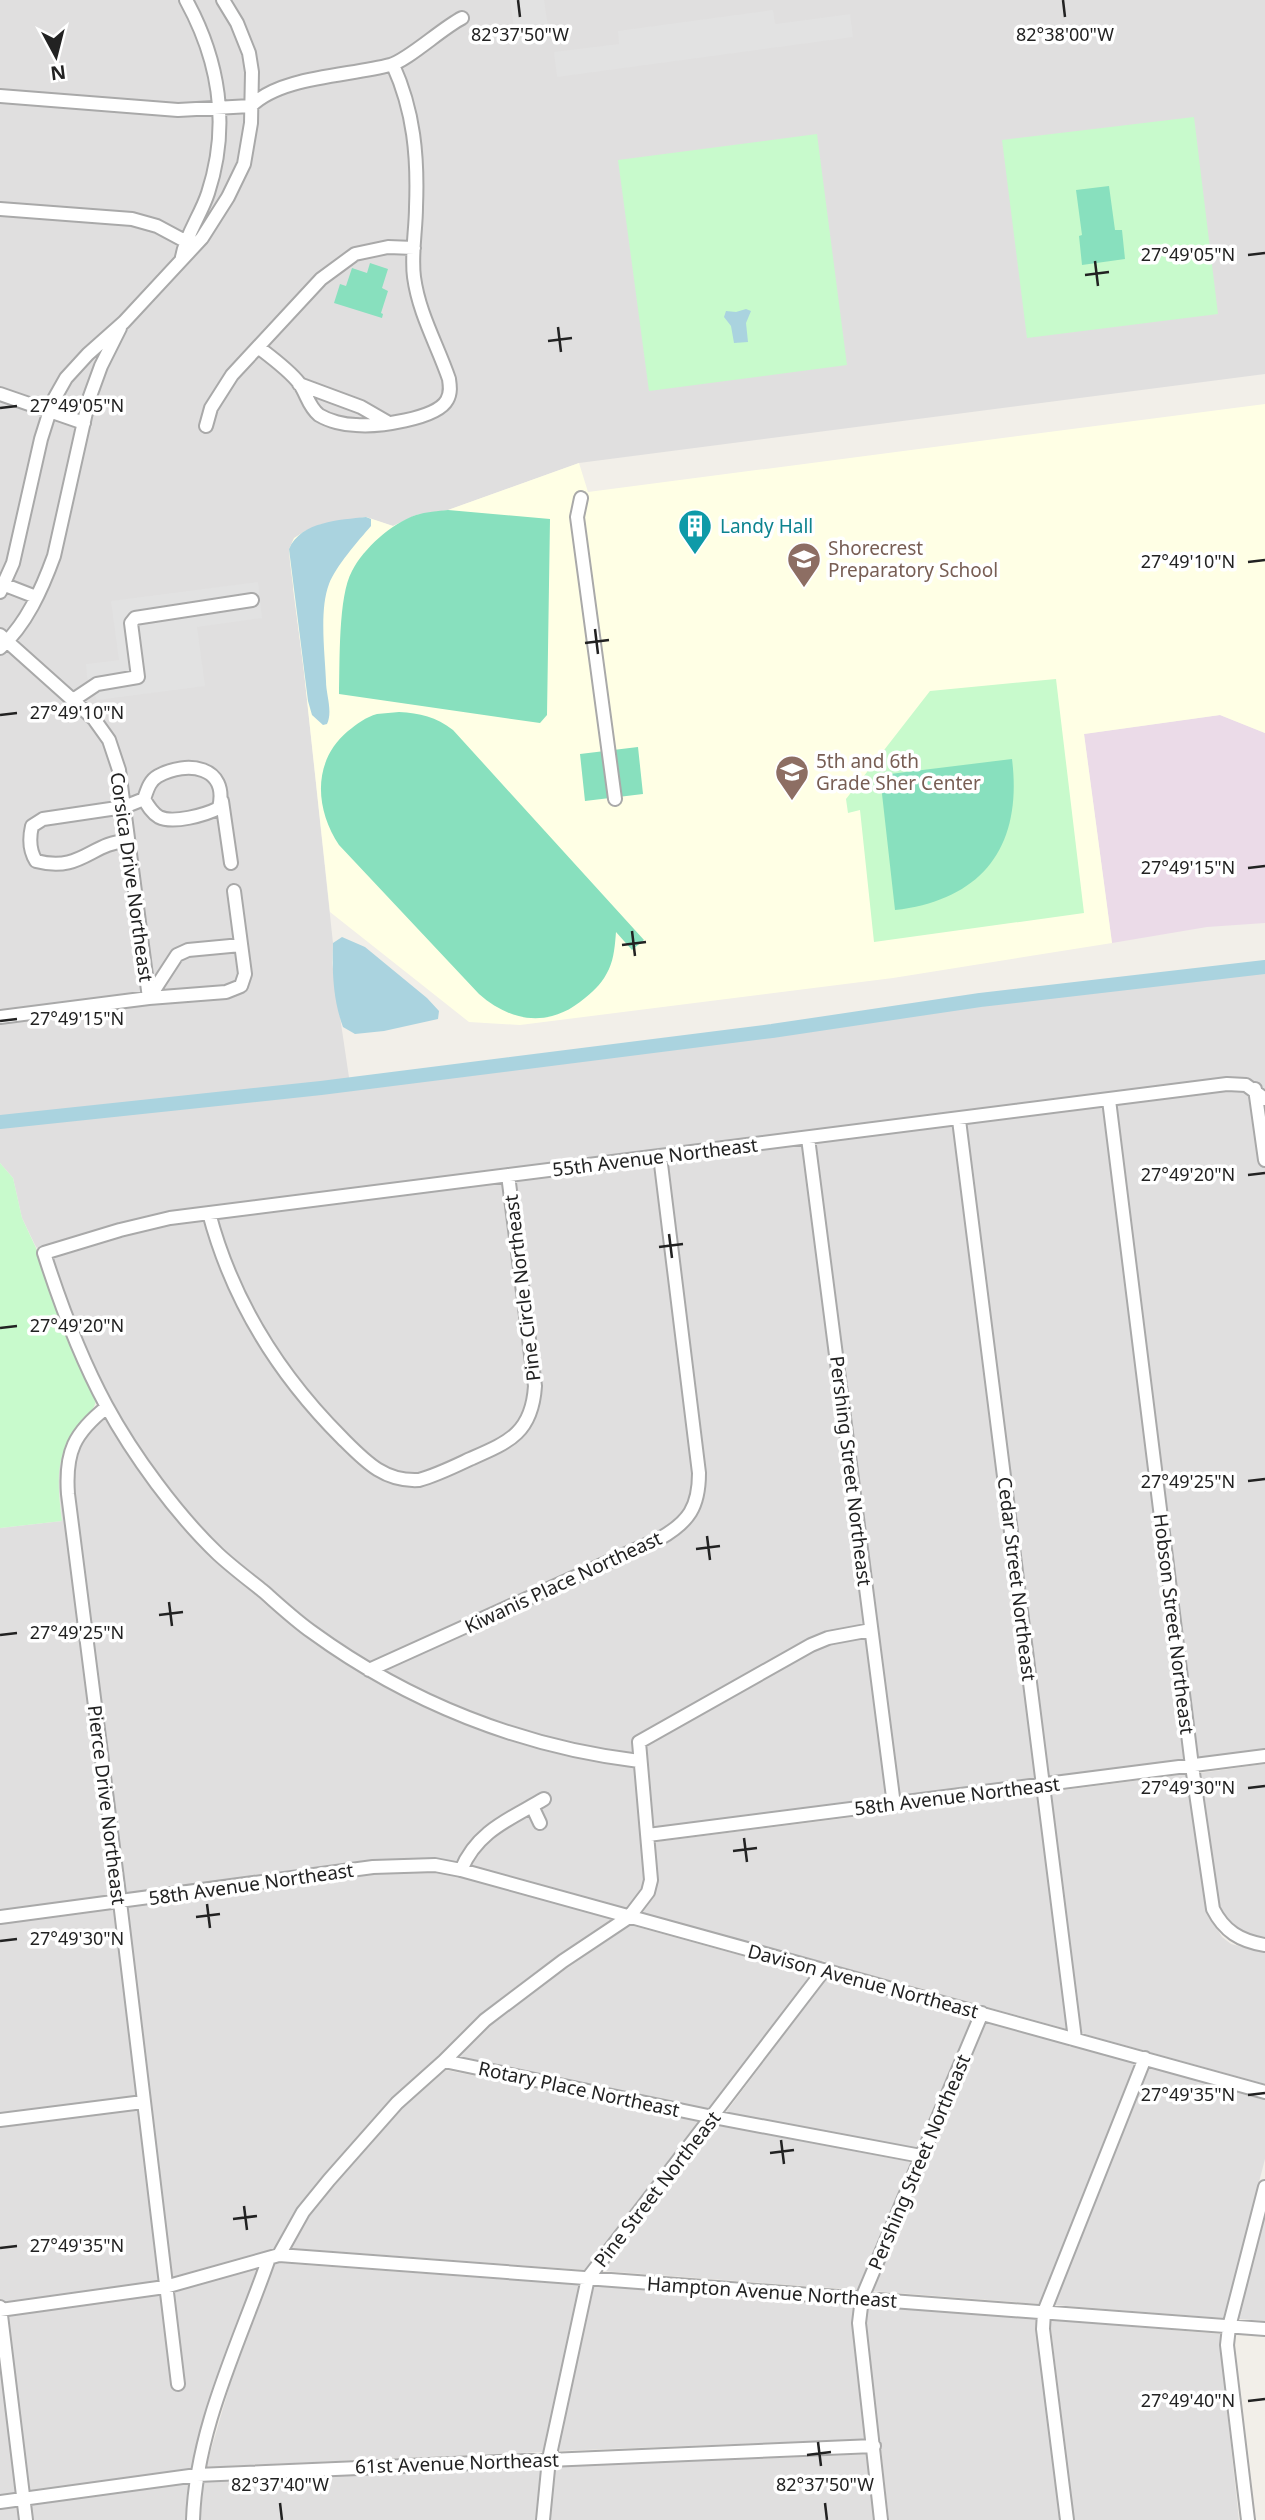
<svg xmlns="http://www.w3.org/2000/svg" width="1265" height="2520" font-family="'Noto Sans',sans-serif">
	<rect width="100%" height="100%" fill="#f2efe9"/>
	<path fill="#e0dfdf" d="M0 0H1265V374L579 463 448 510 416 515 393 526 366 517 319 525 293 589 304 672 333 943 332 963 350 1084 772 1031 980 1000 1265 967V1756L648 1835 651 1880 640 1904 563 1961 397 2103 269 2258 224 2378 193 2520H0V1528L62 1521 58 1482 59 1463 64 1448 77 1427 87 1417 107 1407 44 1253 36 1247 22 1218 13 1178 0 1163Z
		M1265 1764V1937L1248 1934 1235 1927 1225 1917 1219 1906 1200 1773Z
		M1186 1774 1206 1910 1222 1937 1231 1944 1265 1953V2084L1081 2033 1050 1792Z
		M1037 1794 1067 2029 827 1963 823 1960 821 1962 642 1913 654 1897 658 1882 655 1842Z
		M630 1925 811 1975 710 2109 458 2057 489 2026 524 1998Z
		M826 1979 972 2019 917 2148 726 2112Z
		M986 2022 1069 2045V2047H1074L1135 2063 1040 2304 872 2291Z
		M1149 2067 1265 2100V2159L1224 2318 1054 2305Z
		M446 2070 700 2122 586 2270 290 2248 308 2217 367 2147 402 2109Z
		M716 2125 911 2162 857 2290 603 2271Z
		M1265 2215V2321L1238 2319Z
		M278 2263 580 2285 543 2452 206 2467 231 2381 274 2264Z
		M594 2286 854 2305 852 2324 866 2439 558 2451Z
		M868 2306 1037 2319 1061 2520H889L866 2324Z
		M1050 2320 1221 2334 1220 2345 1239 2520H1074Z
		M868 2454 875 2520H550L555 2467Z
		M541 2467 536 2520H200L203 2482Z"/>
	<path fill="#ebdbe8" d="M1220 715 1265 733V923L1207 927 1112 943 1084 734Z"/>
	<path fill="#ffffe5" d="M1265 404V733L1220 715 1084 734 1112 943 893 978 520 1025 469 1022 330 912 304 672 290 562 289 549 294 538 305 531 319 525 366 517 393 526 416 515 448 510 579 463 588 492Z"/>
	<path fill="#c8facc" d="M1194 117 1218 314 1027 338 1002 140Z
		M817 134 847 365 649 391 618 160Z
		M1056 679 1084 913 874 942 860 810 848 813 846 799 930 691Z
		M0 1163 13 1178 22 1218 36 1248 68 1337 96 1401C93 1414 81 1421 74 1431 54 1459 58 1489 62 1521L0 1528Z"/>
	<path fill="#88e0be" d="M1109 186 1115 230H1122L1125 259 1082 265 1079 236 1082 235 1076 190Z
		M370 263 388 269 382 288 388 291 381 313 383 314 382 318 334 303 340 284 346 286 352 268 367 273Z
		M448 510 550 519 547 715 540 723 339 694C340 663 338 596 352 571 364 548 391 524 416 515 426 512 438 511 448 510Z
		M399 712C420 713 436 717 453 730L644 940 632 950 616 932C615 945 614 958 609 969 603 982 596 989 585 998 550 1028 512 1023 479 994L339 845C315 809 312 761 348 731 357 724 366 717 377 714 384 713 392 713 399 712Z
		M638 747 643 794 585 801 580 754Z
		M1012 759C1023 847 982 900 895 910L881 785 890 774Z"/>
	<path fill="#e2e2e2" d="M510 0H544L550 40 516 45Z
		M773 10 775 24 850 14 853 37 557 77 554 52 619 44 618 31Z
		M258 582 262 618 197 627 205 686 97 700 87 677 86 664 119 660 111 601Z"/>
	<path fill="#aad3df" d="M746 309 751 311 746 323 748 342 734 343 731 326 724 317 726 311 736 312Z
		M366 517 371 519V526C358 541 336 566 329 584 319 610 325 654 326 681 326 695 333 711 327 724L323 725 312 715 308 701 289 549C301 521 340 520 366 517Z
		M342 937 365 947 427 998 439 1011 438 1019 384 1031 355 1034 343 1027C333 1000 332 971 333 943Z"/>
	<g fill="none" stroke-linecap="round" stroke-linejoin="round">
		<path stroke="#aad3df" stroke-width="14" d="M0 1122 321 1088 772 1031 980 1000 1265 967"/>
		<g stroke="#a9a9a9" stroke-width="16">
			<path id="street" d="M0 96 178 110 251 106C281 76 349 76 390 65 407 61 442 28 462 18
				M0 209 132 219 157 226 185 241H190
				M182 257C186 234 201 215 208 193 230 126 219 60 186 0
				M258 347C271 357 289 370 299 383 307 394 308 406 319 415 329 421 344 425 356 425 376 427 437 419 447 400 451 393 450 386 449 379 437 344 419 314 414 277 411 254 416 230 416 207 418 157 414 111 393 65
				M299 384 361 407 387 422
				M0 394 84 423
				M206 426 211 408 232 375 321 279 355 254 388 247 414 248
				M581 498 577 517 615 799
				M0 583 36 597
				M0 592 13 563 41 439 53 401 66 378 88 354 124 322 202 238 228 197 244 164 251 123 252 72 249 53 237 23 223 0
				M0 635 94 719 109 740 119 770 149 998
				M0 648C26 625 42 589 54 556L89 399 101 366 120 328
				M73 700 97 684 138 677 131 623 135 618 252 600
				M222 801 231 863
				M128 841C91 842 82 873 36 861 29 850 29 839 32 826L43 819 124 807 144 799C147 791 149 781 158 776 187 760 229 766 219 808 205 815 173 824 159 817 152 813 148 806 144 799
				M149 998 177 955 188 950 241 945
				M0 1017 149 998 226 992 241 986 245 974 234 891
				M1255 1089 1265 1160
				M1109 1100 1192 1766 1213 1909C1224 1931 1240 1941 1265 1945
				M959 1120 1075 2039
				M808 1138 894 1805
				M209 1213C232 1300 279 1375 342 1438 365 1461 384 1482 419 1480 437 1475 453 1467 470 1459 509 1442 532 1433 535 1386L508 1175
				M107 1407C74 1433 65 1452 68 1494L120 1902 178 2384
				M369 1670 659 1539C689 1522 699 1507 699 1473L660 1156
				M639 1761C521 1747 408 1702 312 1632 295 1620 279 1605 263 1591 248 1579 232 1567 218 1554 177 1515 133 1455 106 1405 80 1357 61 1306 44 1253L120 1230 170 1218 1227 1084 1246 1085 1265 1099
				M532 1806 540 1823
				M648 1835 1265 1756
				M461 1870C477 1831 510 1819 544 1799
				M0 1917 373 1867 435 1865 461 1870 1265 2092
				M444 2061 713 2117 921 2156
				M0 2120 143 2102
				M279 2255 303 2212 329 2180 397 2103 444 2061 485 2020 563 1961 629 1917 648 1892 651 1880 639 1742 811 1645 828 1638 871 1630
				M0 2307 26 2520
				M0 2310 165 2287 279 2255 1265 2329
				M0 2502 197 2475 874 2446
				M193 2520C196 2428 239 2344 269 2258
				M543 2520 549 2459 588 2278 824 1970
				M881 2520 859 2323 862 2298 982 2013
				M1067 2520 1043 2329 1044 2312 1145 2058
				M1248 2520 1227 2345 1229 2327 1265 2187"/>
		</g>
		<use href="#street" stroke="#fff" stroke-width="12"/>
	</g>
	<path fill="none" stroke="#222" stroke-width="2.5" d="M518 0 520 17M1063 0 1065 17M1248 255 1265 253M1095 261 1098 286M1085 275 1109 272M558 327 561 352M548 341 572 338M0 408 17 406M1248 562 1265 560M595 629 598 654M585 643 609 640M0 715 17 713M1248 868 1265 866M632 931 635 956M622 945 646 942M0 1021 17 1019M1248 1175 1265 1173M669 1234 672 1258M659 1247 683 1244M0 1328 17 1326M1248 1481 1265 1479M707 1536 710 1560M696 1549 720 1546M169 1602 172 1626M159 1615 183 1612M0 1635 17 1633M1248 1788 1265 1786M744 1838 747 1862M733 1851 757 1848M207 1904 210 1928M196 1917 220 1914M0 1941 17 1939M1248 2095 1265 2093M781 2140 784 2164M770 2153 794 2150M244 2206 247 2230M233 2219 257 2216M0 2248 17 2246M1248 2401 1265 2399M818 2442 821 2466M807 2455 831 2452M280 2503 282 2520M825 2503 827 2520"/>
	<defs>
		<g id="building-pin" transform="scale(1.75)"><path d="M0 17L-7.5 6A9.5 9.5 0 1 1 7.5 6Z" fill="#0f9aa8" stroke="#fff"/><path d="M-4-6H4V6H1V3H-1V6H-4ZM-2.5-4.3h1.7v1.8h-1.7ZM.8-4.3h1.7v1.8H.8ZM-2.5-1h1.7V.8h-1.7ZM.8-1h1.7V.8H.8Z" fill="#fff"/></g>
		<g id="school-pin" transform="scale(1.75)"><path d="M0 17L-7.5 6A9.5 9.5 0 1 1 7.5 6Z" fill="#8d6e63" stroke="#fff"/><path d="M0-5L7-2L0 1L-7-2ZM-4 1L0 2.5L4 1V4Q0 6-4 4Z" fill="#fff"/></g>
	</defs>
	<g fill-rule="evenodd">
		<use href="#building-pin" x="695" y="526"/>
		<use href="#school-pin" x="804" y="559"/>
		<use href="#school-pin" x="792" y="772"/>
	</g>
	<g text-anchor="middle" stroke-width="7" stroke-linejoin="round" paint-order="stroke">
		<g font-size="19" fill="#0d838f" stroke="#fff" text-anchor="start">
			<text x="720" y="533">Landy Hall</text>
		</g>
		<g font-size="19" fill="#785e54" stroke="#fff" text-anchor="start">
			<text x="828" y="555">Shorecrest<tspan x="828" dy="22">Preparatory School</tspan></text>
			<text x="816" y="768">5th and 6th<tspan x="816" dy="22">Grade Sher Center</tspan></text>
		</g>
		<g font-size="19" fill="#222" stroke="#fff">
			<text transform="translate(132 877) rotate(82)" y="7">Corsica Drive Northeast</text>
			<text transform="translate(655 1157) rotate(-7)" y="7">55th Avenue Northeast</text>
			<text transform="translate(522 1288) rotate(-97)" y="7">Pine Circle Northeast</text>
			<text transform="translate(851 1471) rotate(83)" y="7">Pershing Street Northeast</text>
			<text transform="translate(1017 1579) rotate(83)" y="7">Cedar Street Northeast</text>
			<text transform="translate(563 1582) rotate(-25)" y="7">Kiwanis Place Northeast</text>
			<text transform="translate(1174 1624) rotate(83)" y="7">Hobson Street Northeast</text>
			<text transform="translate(957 1796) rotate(-7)" y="7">58th Avenue Northeast</text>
			<text transform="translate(107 1805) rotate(83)" y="7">Pierce Drive Northeast</text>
			<text transform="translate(251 1884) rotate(-8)" y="7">58th Avenue Northeast</text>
			<text transform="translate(863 1981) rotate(15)" y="7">Davison Avenue Northeast</text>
			<text transform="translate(579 2089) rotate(12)" y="7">Rotary Place Northeast</text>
			<text transform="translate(919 2162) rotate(-67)" y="7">Pershing Street Northeast</text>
			<text transform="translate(657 2189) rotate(-52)" y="7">Pine Street Northeast</text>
			<text transform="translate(772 2292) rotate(4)" y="7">Hampton Avenue Northeast</text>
			<text transform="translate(457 2463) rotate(-2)" y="7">61st Avenue Northeast</text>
		</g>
	</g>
	<g font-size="18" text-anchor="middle" fill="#222" stroke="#fff" stroke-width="7" stroke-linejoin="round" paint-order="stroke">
		<text x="520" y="41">82°37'50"W</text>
		<text x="1065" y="41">82°38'00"W</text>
		<text x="1188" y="261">27°49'05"N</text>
		<text x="77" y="412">27°49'05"N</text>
		<text x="1188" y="568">27°49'10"N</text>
		<text x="77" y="719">27°49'10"N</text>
		<text x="1188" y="874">27°49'15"N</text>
		<text x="77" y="1025">27°49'15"N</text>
		<text x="1188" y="1181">27°49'20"N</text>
		<text x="77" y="1332">27°49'20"N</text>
		<text x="1188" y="1488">27°49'25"N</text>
		<text x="77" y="1639">27°49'25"N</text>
		<text x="1188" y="1794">27°49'30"N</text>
		<text x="77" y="1945">27°49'30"N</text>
		<text x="1188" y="2101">27°49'35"N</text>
		<text x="77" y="2252">27°49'35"N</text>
		<text x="1188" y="2407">27°49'40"N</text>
		<text x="280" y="2491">82°37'40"W</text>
		<text x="825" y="2491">82°37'50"W</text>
	</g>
	<g transform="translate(56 56) rotate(173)" stroke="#ffffff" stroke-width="5" paint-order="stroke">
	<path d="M0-5L12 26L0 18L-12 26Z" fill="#222222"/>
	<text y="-10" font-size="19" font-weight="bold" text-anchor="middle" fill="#222222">N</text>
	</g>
</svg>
